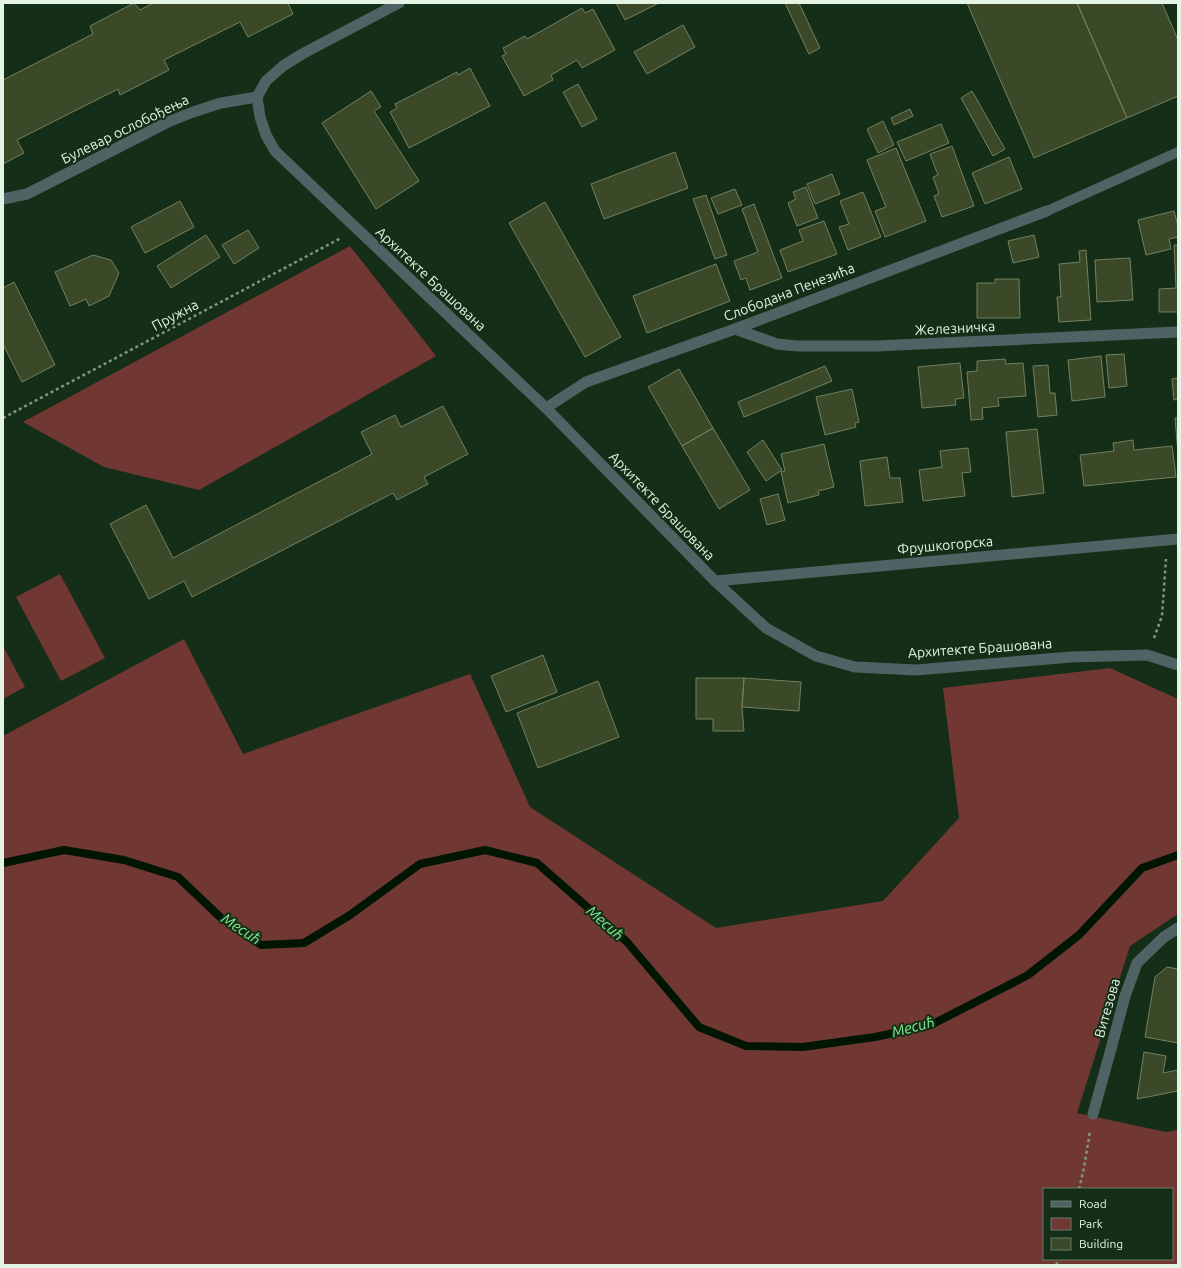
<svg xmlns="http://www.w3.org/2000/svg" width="1181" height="1268" font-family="Ubuntu,sans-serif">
	<rect width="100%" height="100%" fill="#142e17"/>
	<path fill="#713833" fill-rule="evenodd" d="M350 246 436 356 199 490 104 467 23 422Z
		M60 574 105 658 61 681 16 597Z
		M184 639 243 754 470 674 530 807 716 928 883 901 959 818 943 688 1110 668 1178 699V914L1130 946 1077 1113 1166 1132 1178 1130V1265H3V736ZM1044 1189H1172V1259H1044Z
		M3 646 25 687 3 699Z"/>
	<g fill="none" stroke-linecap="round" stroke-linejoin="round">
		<path stroke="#001502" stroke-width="8" d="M3 863 64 850 124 860 178 877 220 917 261 945 304 943 350 915 420 864 485 850 537 863 627 942 699 1027 746 1046 803 1047 875 1037 931 1025 1028 975 1079 935 1142 868 1178 855"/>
	</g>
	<path fill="#3c4929" stroke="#73815f" d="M134 3 140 10 153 3H288L293 14 248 37 240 22 164 60 169 70 120 95 118 89 17 140 24 153 3 164V80L93 34 90 26Z
		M616 3H659L625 20Z
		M785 3H799L820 48 809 54Z
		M967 3H1077L1127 118 1034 158Z
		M1077 3H1162L1178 40V96L1127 118Z
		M582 8 585 13 593 9 615 50 582 68 577 60 551 75 553 80 524 96 502 56 506 54 503 48 525 36 527 39Z
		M683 25 695 47 647 74 634 52Z
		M470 68 490 106 409 148 390 112 397 108 395 104 457 72 458 75Z
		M578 84 597 119 582 127 563 92Z
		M371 91 381 107 374 111 419 181 376 209 322 123Z
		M972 91 1005 149 993 156 961 98Z
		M910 109 913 116 894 125 891 118Z
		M883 121 894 145 878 153 867 129Z
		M941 124 949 143 906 161 897 142Z
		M952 146 974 206 942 217 934 196 939 194 933 177 938 175 930 154Z
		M896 148 926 221 885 237 875 211 886 207 867 160Z
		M675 152 688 188 604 219 591 184Z
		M1009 157 1022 189 985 204 972 173Z
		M832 174 840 194 815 204 807 184Z
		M806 187 818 218 797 226 788 203 796 199 793 192Z
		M735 189 742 205 718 214 711 198Z
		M863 192 881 237 848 250 839 227 849 224 840 201Z
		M706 195 727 255 715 259 693 199Z
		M180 201 194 227 145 253 131 227Z
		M545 202 621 337 585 357 509 223Z
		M754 204 782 278 750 290 746 278 741 280 734 261 758 252 742 209Z
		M1174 211 1178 226V237L1169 239 1171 249 1146 255 1138 220Z
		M824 221 837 254 788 272 780 250 803 241 799 230Z
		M248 230 259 248 234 264 222 245Z
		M206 235 220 257 171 288 157 266Z
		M1034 235 1039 257 1013 263 1008 241Z
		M1174 245H1178V312H1159V289L1176 288Z
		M1086 250 1091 320 1059 322 1057 297H1061L1059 264 1080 262 1079 251Z
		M93 255 111 260 119 273 109 296 89 306 86 299 70 306 55 272Z
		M1130 258 1133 300 1097 302 1095 260Z
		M716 264 730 301 647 333 633 296Z
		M995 279H1019L1020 318H977V283H995Z
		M14 282 55 365 22 382 3 344V288Z
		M1124 354 1127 386 1109 388 1106 355Z
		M1101 356 1105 397 1072 401 1068 360Z
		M1005 359 1006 364 1023 363 1026 396 998 398 999 406 982 408 983 419 971 420 967 372 977 371V361Z
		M960 363 964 398 955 399 956 405 922 408 918 367Z
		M1048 365 1050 393H1055L1057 415 1038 417 1033 366Z
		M825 366 832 381 744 417 738 402Z
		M679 369 713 428 682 446 648 387Z
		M1178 378V399L1174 400 1172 379Z
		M852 389 859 422 855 423 856 427 825 435 816 397Z
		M443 406 468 454 424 477 428 484 397 500 393 493 192 597 184 581 149 599 110 524 146 505 173 558 372 454 361 432 395 415 401 427Z
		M1175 418H1178V453Z
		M713 428 750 490 719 509 682 446Z
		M1037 429 1044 493 1012 497 1006 432Z
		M763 440 782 470 766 481 747 452Z
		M1133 440 1134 450 1172 446 1176 477 1084 486 1080 455 1114 451 1113 443Z
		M824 444 834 487 818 491 819 495 788 503 781 472 785 471 781 454Z
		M968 448 971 472 962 473 965 496 923 501 919 470 942 467 940 451Z
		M887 457 890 478H900L903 502 865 506 860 461Z
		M778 494 785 520 767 525 760 499Z
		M543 655 557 692 506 712 491 676Z
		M696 678H744L742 707 744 731H713V719H696Z
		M744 678 801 682 799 711 742 707Z
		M598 681 619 737 538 768 517 713Z
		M1167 967 1178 969V1043L1145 1037 1155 977Z
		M1144 1052 1166 1056 1163 1073 1178 1070V1091L1137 1099Z"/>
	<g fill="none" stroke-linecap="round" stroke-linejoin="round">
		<path stroke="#809582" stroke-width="2.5" stroke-dasharray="3 3" stroke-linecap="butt" d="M3 418 341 238
			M1154 638 1162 616 1166 559
			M1079 1189 1084 1168 1090 1131
			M1056 1265 1059 1259"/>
		<path stroke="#4f6365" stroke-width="10" d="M1047 211 1178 152"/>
		<path stroke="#4f6365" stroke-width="11" d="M3 199 27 194 168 122 193 112 221 103 257 97
			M735 329 777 344 797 346H876L1178 332
			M546 408 586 382 735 329 1047 211
			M715 581 1178 539
			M1093 1114 1111 1049 1125 996 1137 963 1164 937 1178 928"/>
		<path stroke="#4f6365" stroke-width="11" d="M399 3 302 54 283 66 266 81 257 97 260 117 266 135 275 151 546 408 715 581 766 628 816 656 855 667 916 670 1071 657 1147 655 1178 665"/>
	</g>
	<g text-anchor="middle" stroke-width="4" stroke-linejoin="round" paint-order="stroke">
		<g font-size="14" fill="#e3f4e4" stroke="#142e17">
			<text transform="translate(125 129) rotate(-26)" y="5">Булевар ослобођења</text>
			<text transform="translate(431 279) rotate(43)" y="5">Архитекте Брашована</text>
			<text transform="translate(789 292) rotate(-21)" y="5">Слободана Пенезића</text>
			<text transform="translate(175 315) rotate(-28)" y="5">Пружна</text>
			<text transform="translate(955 328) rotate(-3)" y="5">Железничка</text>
			<text transform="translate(662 506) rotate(46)" y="5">Архитекте Брашована</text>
			<text transform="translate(945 545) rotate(-5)" y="5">Фрушкогорска</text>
			<text transform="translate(980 648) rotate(-4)" y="5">Архитекте Брашована</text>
			<text transform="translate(1107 1008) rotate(-74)" y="5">Витезова</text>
		</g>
		<g font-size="15" font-style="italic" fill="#80ed8d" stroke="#142e17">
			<text transform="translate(605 923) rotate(41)" y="5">Месић</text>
			<text transform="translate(241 929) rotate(33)" y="5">Месић</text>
			<text transform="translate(913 1027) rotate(-15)" y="5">Месић</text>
		</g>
	</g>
	<rect width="1181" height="1268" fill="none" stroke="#e3f4e4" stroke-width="8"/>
	<rect x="1043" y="1188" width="130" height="72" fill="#142e17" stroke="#677d69"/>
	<rect x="1051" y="1201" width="20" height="6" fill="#4f6365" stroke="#677d69"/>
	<text x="1079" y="1208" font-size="12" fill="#e3f4e4">Road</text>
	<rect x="1051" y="1218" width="20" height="12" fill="#713833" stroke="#677d69"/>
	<text x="1079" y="1228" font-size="12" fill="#e3f4e4">Park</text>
	<rect x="1051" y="1238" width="20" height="12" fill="#3c4929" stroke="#677d69"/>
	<text x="1079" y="1248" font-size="12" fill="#e3f4e4">Building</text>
</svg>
